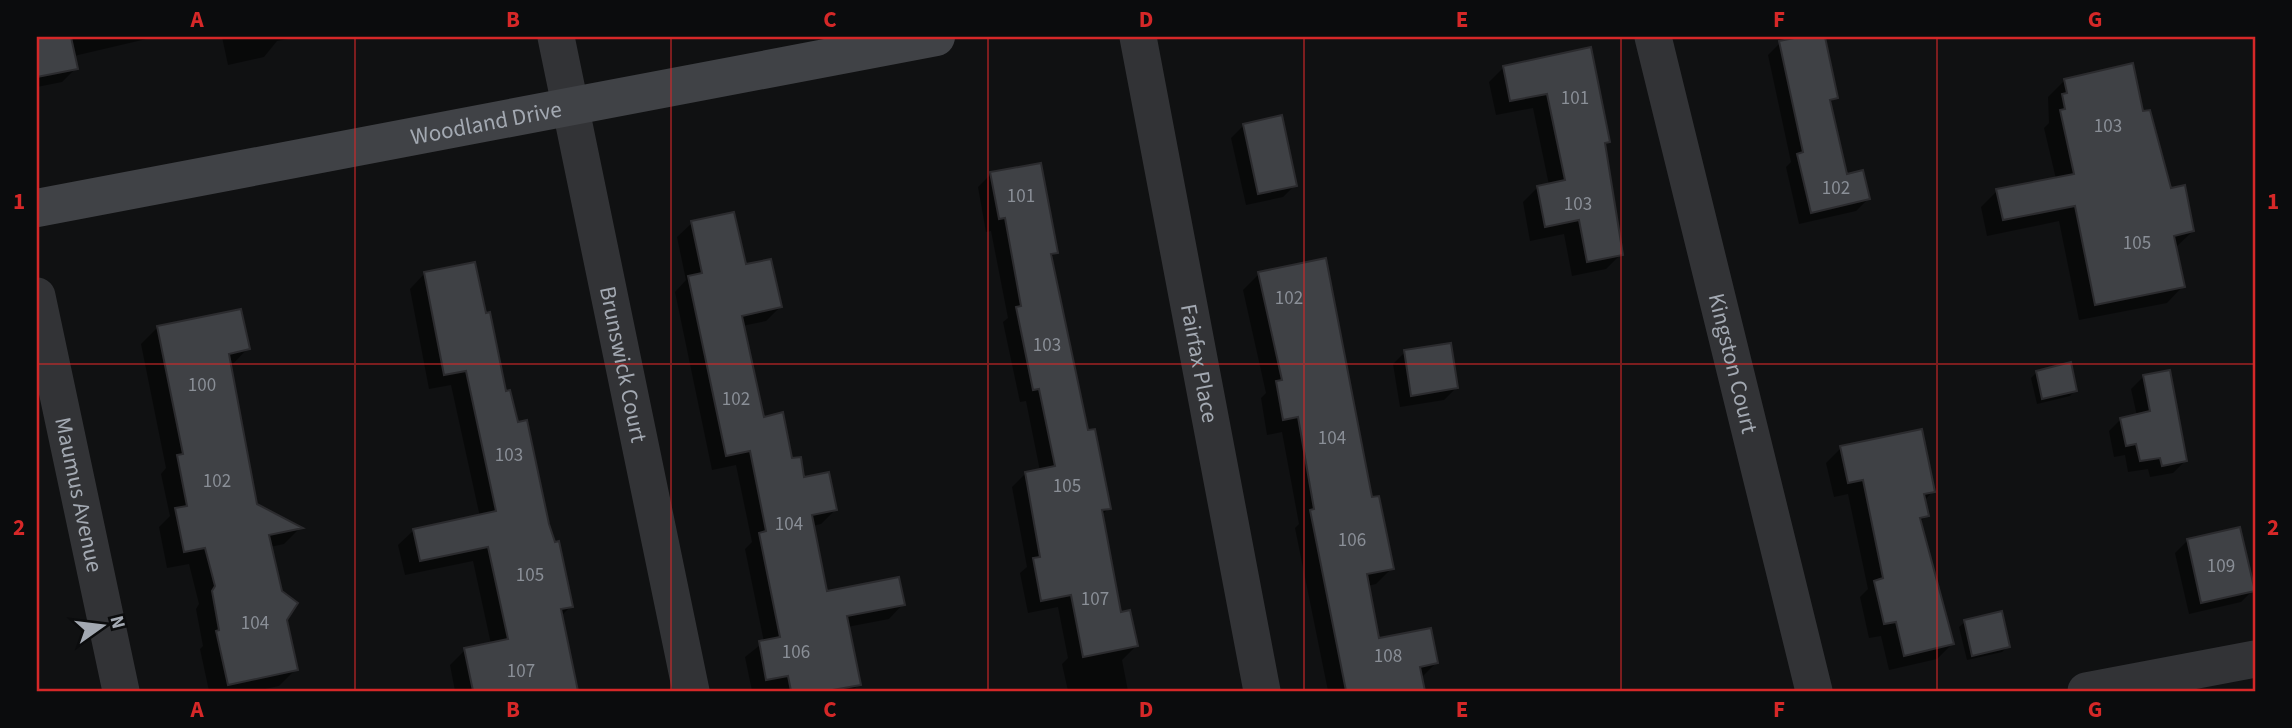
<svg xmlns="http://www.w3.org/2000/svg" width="2292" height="728" font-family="'Source Sans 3',sans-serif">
	<rect width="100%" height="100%" fill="#101112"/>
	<path fill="#0007" d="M37 37H155L74 56 76 68 62 82 37 87Z
		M222 37H299L277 41 264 57 228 65Z
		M1808 37H1823L1836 97 1829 104 1845 177 1868 199 1856 211 1799 224 1786 167 1791 162 1768 55 1780 43Z
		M1590 50 1608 141 1604 146 1621 254 1606 269 1572 276 1564 234 1530 241 1523 202 1538 187 1549 185 1533 108 1496 115 1489 82 1504 67Z
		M2065 80 2142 113 2170 190 2193 231 2176 247 2183 286 2167 303 2079 320 2059 221 1987 236 1981 207 1997 191 2056 179 2044 128 2049 123 2048 97Z
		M1243 126 1295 185 1283 197 1246 205 1231 138Z
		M991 174 1056 252 1050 259 1087 432 1109 508 1101 516 1120 614 1136 646 1122 660 1128 691H1068L1062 664 1068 658 1058 607 1028 613 1020 573 1027 567 1012 487 1025 474 1040 471 1026 401 1020 402 1003 322 1008 318 991 231 986 232 978 187Z
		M692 223 744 266 780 307 766 321 742 326 762 419 803 479 835 510 821 524 812 526 826 593 903 604 889 619 847 627 859 684 852 691H752L745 657 764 642 745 549 752 542 736 465 712 470 675 292 686 280 677 237Z
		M425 273 505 393 571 606 560 617 576 691H455L450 665 465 650 491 644 473 561 405 575 398 545 414 530 480 517 451 385 429 389 410 289Z
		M1259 274 1371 499 1392 568 1376 584 1367 586 1378 640 1437 662 1420 679 1423 691H1328L1295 528 1299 524 1282 432 1267 435 1261 398 1266 393 1243 290Z
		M158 327 248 348 231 366 256 505 300 528 284 544 270 547 296 669 279 686 256 691H209L200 649 203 646 196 609 199 604 189 564 167 568 159 527 170 516 161 474 166 468 141 344Z
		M1405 352 1456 388 1444 400 1400 407 1393 364Z
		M2036 373 2075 390 2070 396 2037 404 2031 378Z
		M2143 377 2185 461 2173 473 2150 477 2148 469 2128 472 2125 455 2114 457 2109 431 2121 419 2137 416 2131 389Z
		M1841 448 1933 491 1924 501 1927 515 1919 523 1952 644 1937 659 1889 670 1881 636 1869 638 1860 597 1868 589 1848 494 1834 497 1826 463Z
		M2187 541 2253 590 2241 602 2189 614 2175 553Z
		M1965 622 2008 646 2002 652 1967 660 1959 627Z"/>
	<path fill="#3f4145" stroke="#2b2b2e" stroke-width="2" d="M37 37H71L78 69 37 77Z
		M1799 37H1825L1838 98 1830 100 1847 174 1863 170 1870 199 1811 213 1797 154 1803 152 1779 41Z
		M1591 47 1610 142 1605 143 1623 255 1587 262 1579 220 1545 227 1537 186 1565 180 1547 94 1510 101 1503 66Z
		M2133 63 2143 111 2150 110 2171 188 2185 185 2194 231 2174 236 2185 287 2095 305 2075 206 2003 220 1996 189 2074 174 2060 110 2065 109 2062 94 2067 93 2064 79Z
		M1282 115 1297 186 1258 194 1243 124Z
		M1041 163 1058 253 1051 254 1088 430 1095 429 1111 509 1102 510 1121 612 1130 610 1138 646 1083 657 1071 595 1041 601 1033 558 1040 557 1025 472 1055 466 1039 389 1033 390 1016 307 1021 306 1005 218 999 219 990 172Z
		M734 212 746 264 771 259 782 307 742 316 764 417 783 412 792 458 801 457 804 477 829 472 837 510 812 515 827 591 899 577 905 605 847 616 861 685 827 691H791L788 676 766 680 759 641 780 637 759 533 766 531 750 451 726 456 688 276 702 273 691 221Z
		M1326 258 1372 497 1379 496 1394 569 1367 574 1379 638 1431 628 1438 663 1420 667 1425 691H1346L1310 510 1314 509 1298 417 1283 420 1276 381 1282 380 1258 272Z
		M475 262 486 313 490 312 506 391 510 390 518 422 527 420 549 524 555 542 559 541 573 607 561 609 578 691H473L464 648 508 639 488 547 420 561 413 529 496 511 466 371 444 375 424 272Z
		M241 309 250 349 229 354 257 504 303 528 269 535 282 591 298 603 287 620 298 670 228 685 216 631 219 630 212 591 215 586 205 548 184 552 175 508 187 506 177 455 183 454 157 326Z
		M1451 343 1458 388 1411 396 1404 350Z
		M2071 362 2077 391 2042 399 2036 371Z
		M2170 370 2187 461 2162 466 2160 458 2140 461 2136 444 2126 446 2120 418 2150 411 2143 375Z
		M1922 429 1935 492 1924 494 1929 516 1920 518 1954 644 1904 656 1896 622 1884 624 1874 581 1883 578 1863 480 1848 483 1840 446Z
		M2240 527 2255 591 2201 603 2187 539Z
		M2002 611 2010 647 1972 656 1964 620Z"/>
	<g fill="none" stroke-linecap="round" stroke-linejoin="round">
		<g stroke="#323336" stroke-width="37">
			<path id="s1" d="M556 37 691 691"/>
			<path id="s2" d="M1138 37 1262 691"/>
			<path id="s3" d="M1653 37 1814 691"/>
			<path id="s4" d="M37 296 121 691"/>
			<path d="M2086 691 2255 659"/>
		</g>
		<path stroke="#404246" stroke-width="38" id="s5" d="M37 208 936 37"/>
	</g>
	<path fill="none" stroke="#d62828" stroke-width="2" stroke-opacity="0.55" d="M355 37V691M671 37V691M988 37V691M1304 37V691M1621 37V691M1937 37V691M37 364H2255"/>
	<g text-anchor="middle" stroke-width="6" stroke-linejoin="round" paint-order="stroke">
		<g font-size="19" fill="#8a8f97">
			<text x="1575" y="104">101</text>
			<text x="2108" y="132">103</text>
			<text x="1836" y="194">102</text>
			<text x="1021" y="202">101</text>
			<text x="1578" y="210">103</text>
			<text x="2137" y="249">105</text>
			<text x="1289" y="304">102</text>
			<text x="1047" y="351">103</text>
			<text x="202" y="391">100</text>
			<text x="736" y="405">102</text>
			<text x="1332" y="444">104</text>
			<text x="509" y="461">103</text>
			<text x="217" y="487">102</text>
			<text x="1067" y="492">105</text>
			<text x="789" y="530">104</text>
			<text x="1352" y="546">106</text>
			<text x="2221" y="572">109</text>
			<text x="530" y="581">105</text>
			<text x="1095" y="605">107</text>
			<text x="255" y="629">104</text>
			<text x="796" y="658">106</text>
			<text x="1388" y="662">108</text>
			<text x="521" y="677">107</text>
		</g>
		<g font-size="23" fill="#a3a9b2" stroke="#0b0c0d">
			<text dy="8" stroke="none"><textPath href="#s5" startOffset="457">Woodland Drive</textPath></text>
			<text dy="8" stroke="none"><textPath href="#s1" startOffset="334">Brunswick Court</textPath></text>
			<text dy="8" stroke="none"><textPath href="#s2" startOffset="332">Fairfax Place</textPath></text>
			<text dy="8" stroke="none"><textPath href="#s3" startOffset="336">Kingston Court</textPath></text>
			<text dy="8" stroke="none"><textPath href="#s4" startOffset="203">Maumus Avenue</textPath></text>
		</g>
	</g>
	<rect width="2292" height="728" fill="none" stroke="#0b0c0d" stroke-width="77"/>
	<g transform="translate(102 626) rotate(76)" stroke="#0b0c0d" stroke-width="5" paint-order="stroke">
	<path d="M0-5L12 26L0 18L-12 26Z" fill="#a3a9b2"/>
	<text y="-10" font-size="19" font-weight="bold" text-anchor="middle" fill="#a3a9b2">N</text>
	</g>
	<rect x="38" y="38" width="2216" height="652" fill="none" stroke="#d62828" stroke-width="2.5"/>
	<g font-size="23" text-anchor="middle" font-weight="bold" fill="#d62828">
		<text x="197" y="27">A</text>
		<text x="513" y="27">B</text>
		<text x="830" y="27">C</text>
		<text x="1146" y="27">D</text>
		<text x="1462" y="27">E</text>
		<text x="1779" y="27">F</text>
		<text x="2095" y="27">G</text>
		<text x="19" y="209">1</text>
		<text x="2273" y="209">1</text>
		<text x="19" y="535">2</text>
		<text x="2273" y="535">2</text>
		<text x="197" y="717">A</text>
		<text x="513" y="717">B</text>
		<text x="830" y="717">C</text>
		<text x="1146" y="717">D</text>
		<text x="1462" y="717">E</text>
		<text x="1779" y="717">F</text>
		<text x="2095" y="717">G</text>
	</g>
</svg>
